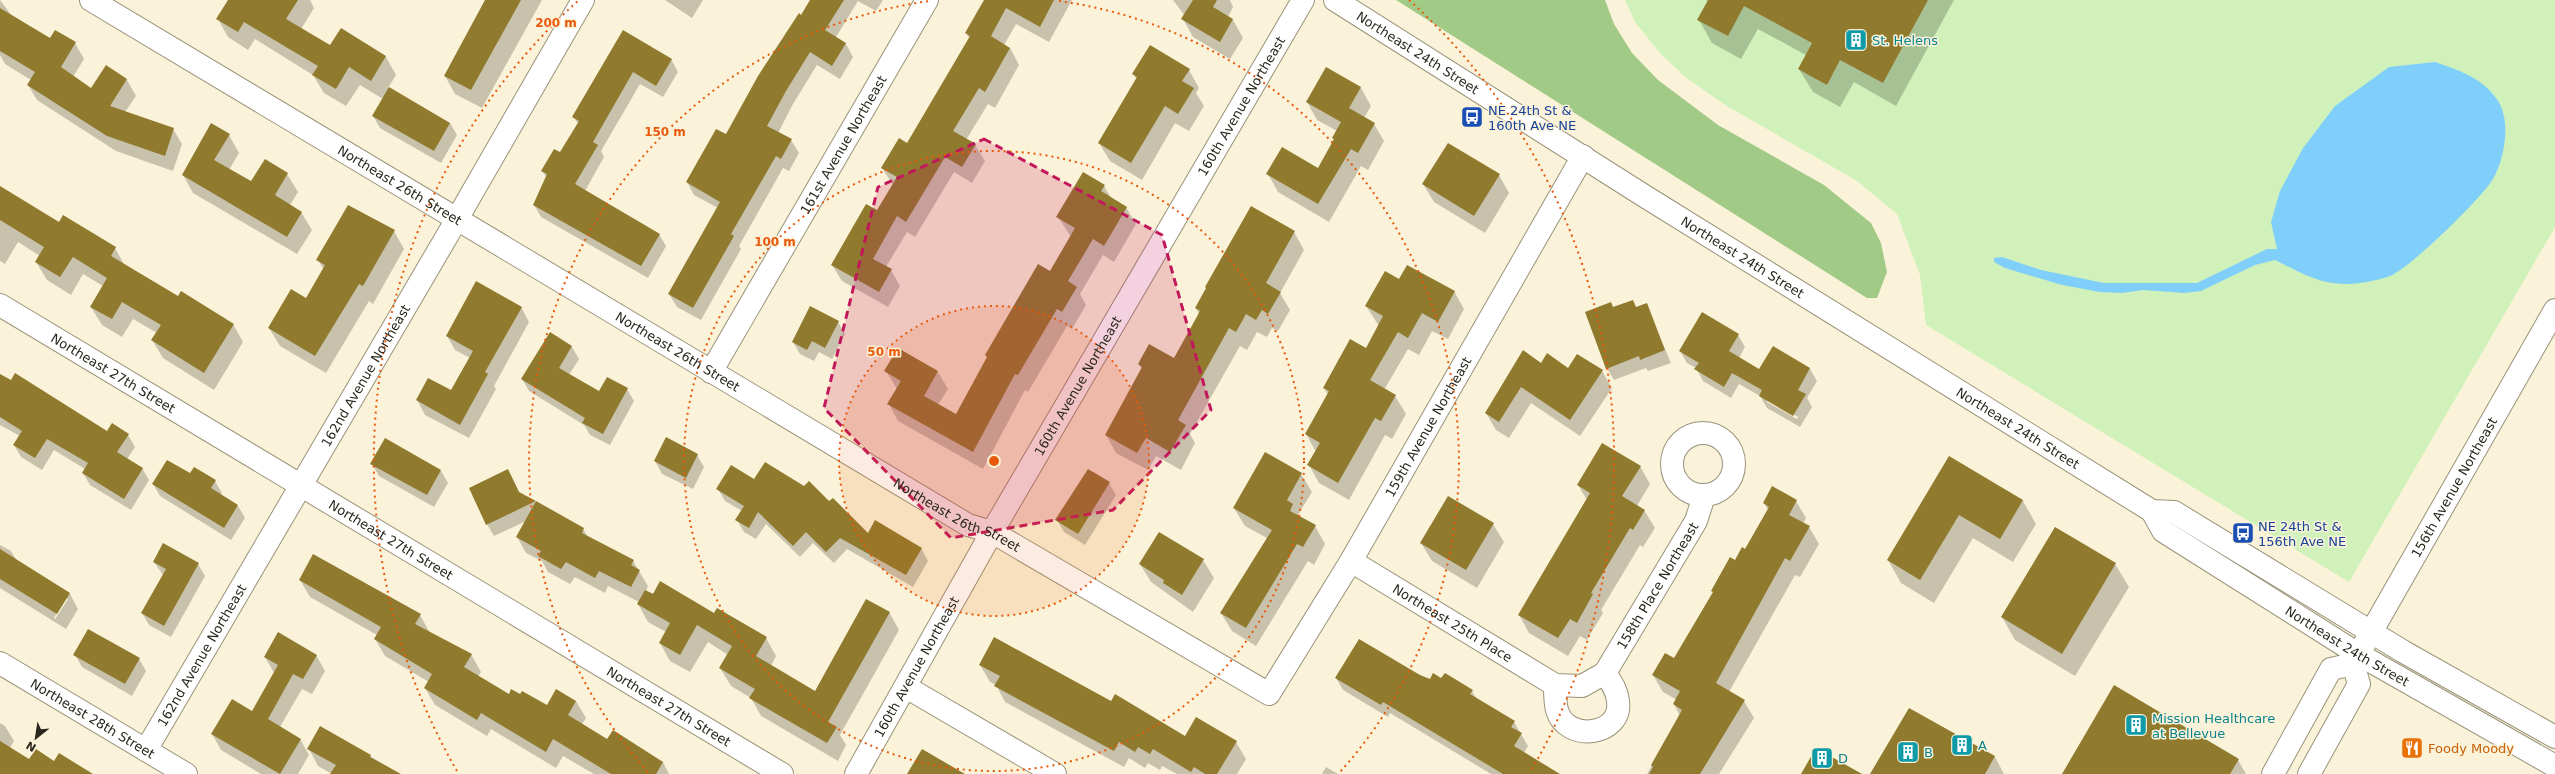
<svg xmlns="http://www.w3.org/2000/svg" width="2555" height="774" font-family="'DejaVu Sans',sans-serif">
	<rect width="100%" height="100%" fill="#fbf3d9"/>
	<path fill="#d0f2ba" d="M1625 0H1708L1698 20 1727 36 1744 6 1812 43 1798 69 1827 84 1840 60 1883 83 1928 0H2555V227L2349 582 1926 325 1920 275 1897 214 1857 181 1727 106 1685 77 1659 52 1635 22Z"/>
	<path fill="#a2ca87" d="M1396 0H1605L1614 24 1632 53 1658 80 1718 125 1824 185 1871 223 1881 243 1887 272 1877 298H1867Z"/>
	<path fill="#80cffb" d="M2435 62C2458 70 2481 77 2496 98 2512 118 2505 158 2493 179 2482 198 2409 269 2390 276 2379 280 2360 284 2348 284 2320 285 2299 272 2275 260L2255 265 2201 291 2184 293 2143 290 2122 293 2100 292 2062 285 2005 268 1994 262V258L2002 257 2041 270 2104 283H2197L2267 249H2277L2271 222 2280 191 2303 148 2335 106 2389 67Z"/>
	<path fill="#0003" fill-rule="evenodd" d="M0 0 12 16 50 39 75 43 84 59 73 77 91 89 106 66 127 80 136 96 125 112 173 129 182 144 173 171 116 151 37 100 28 85 31 80 5 64 0 55Z
		M229 0H310L314 8 301 29 331 47 341 30 386 57 396 75 388 88 450 123 457 135 441 163 380 128 373 116 383 99 360 85 346 106 324 93 313 75 255 39 248 50 228 37 218 19Z
		M486 0H542L482 108 455 94 445 76Z
		M665 0H703L692 18Z
		M811 0H883L876 11 858 1 836 37 846 44 853 57 840 79 817 65 793 104 778 133 791 140 799 153 789 171 783 168 739 246 741 249 701 320 677 307 669 294 718 208 694 195 687 182 726 136Z
		M988 0H1072L1049 42 1016 24 1004 45 1010 48 1019 65 995 108 988 104 966 140 975 145 985 161 972 183 954 172 915 237 907 232 886 267 891 270 900 286 888 307 842 281 832 265 877 212 893 185 882 168 907 144 970 39 966 33Z
		M1173 0H1230L1233 7 1228 17 1233 20 1243 38 1230 59 1193 37 1183 19 1185 16Z
		M1706 0H1954L1896 106 1854 82 1840 107 1813 92 1799 69 1806 55 1758 29 1741 59 1712 43 1699 20 1709 2Z
		M623 32 671 59 678 72 663 97 640 84 601 151 604 157 585 191 659 234 666 246 648 278 541 217 534 205 547 178 542 171 560 154 578 124 574 117Z
		M1327 68 1361 88 1371 106 1364 118 1374 124 1384 141 1368 170 1361 166 1329 222 1278 192 1268 174 1318 169 1334 141 1333 138 1337 131 1317 120 1307 102Z
		M1189 70 1199 88 1196 93 1204 106 1189 131 1175 123 1142 180 1110 161 1099 143 1137 80 1133 74Z
		M229 135 239 153 229 170 251 183 287 174 298 192 290 205 301 212 312 230 297 254 193 193 183 175Z
		M1499 175 1509 193 1485 233 1434 202 1423 184Z
		M1104 186 1111 198 1126 207 1136 224 1114 262 1103 255 1080 294 1086 305 1072 329 1067 326 1028 392 1025 390 983 469 898 421 889 404 897 389 886 371 899 349 938 372 948 389 938 405 956 415 987 358 986 355 1050 272 1071 237 1058 217Z
		M0 188 59 224 115 248 125 266 178 298 233 324 243 342 214 390 163 358 152 340 157 333 133 319 122 337 102 325 91 307 103 286 83 274 71 295 47 280 36 262 40 256 18 242 5 264 0 261Z
		M394 231 404 249 373 304 369 301 326 373 280 346 269 328 306 300 324 270 318 260Z
		M1294 232 1304 250 1280 293 1290 310 1278 331 1272 328 1267 337 1257 332 1247 350 1240 346 1190 434 1195 443 1181 470 1156 456 1148 470 1116 453 1106 435 1142 370 1139 364 1174 359 1199 314 1196 308Z
		M1400 280 1454 291 1464 309 1448 339 1432 331 1419 355 1408 349 1384 390 1395 396 1406 414 1392 439 1385 435 1349 500 1319 483 1309 465 1316 452 1306 434 1328 395 1324 388 1366 350 1379 326 1366 306Z
		M1646 305 1671 363 1648 371 1646 368 1614 380 1607 368 1637 308Z
		M521 307 529 322 494 386 496 389 469 438 425 415 417 400 452 392 470 358 455 350 447 336Z
		M838 322 845 334 832 359 819 352 814 361 800 354 793 342Z
		M550 334 572 347 579 359 569 375 599 392 627 389 634 401 610 445 590 435 584 425 529 391 522 379Z
		M1738 335 1745 347 1739 358 1760 371 1773 348 1810 369 1817 381 1807 398 1812 407 1800 427 1767 408 1760 396 1739 384 1731 398 1703 381 1696 368 1687 363 1680 351ZM1767 400 1798 417 1797 419 1767 402Z
		M1541 364 1569 369 1602 371 1612 388 1580 436 1531 403 1509 438 1496 430 1486 413Z
		M0 375 107 433 128 435 135 447 127 459 142 468 149 480 131 510 90 485 83 473 85 469 54 450 42 470 21 457 14 445 20 436 0 425Z
		M666 439 697 455 704 467 693 489 662 474 655 461Z
		M1950 457 2023 501 2036 524 2013 562 1973 538 1934 603 1901 583 1888 560Z
		M372 464 441 471 448 483 434 507 379 476Z
		M1640 466 1650 484 1637 506 1644 510 1655 528 1643 547 1640 545 1601 610 1603 613 1587 640 1580 636 1568 656 1529 633 1519 615 1587 500 1578 485Z
		M508 471 520 494 583 529 588 537 633 561 648 586 646 591 714 614 766 638 776 656 771 666 816 692 889 612 899 630 840 735 846 745 838 761 761 716 751 698 731 686 720 668 728 655 708 642 690 672 670 661 660 643 666 632 648 622 638 604 639 602 608 586 605 593 575 577 570 584 548 572 542 561 526 553 517 537 526 521 494 536 487 524Z
		M190 474 215 481 222 493 220 495 238 506 245 518 231 540 160 496 153 484Z
		M1301 474 1312 492 1298 515 1315 526 1325 544 1314 565 1308 561 1256 646 1232 631 1221 613 1267 538 1245 526 1234 508Z
		M755 480 829 503 868 534 921 548 928 561 913 587 847 549 834 563 813 543 800 557 766 524 756 539 744 532 737 520 742 511 725 501 718 489Z
		M1109 483 1116 495 1085 545 1064 532 1057 520Z
		M1796 501 1806 518 1803 524 1809 527 1819 544 1800 577 1795 575 1729 692 1744 701 1754 718 1719 774H1647L1680 716 1674 704 1677 700 1663 692 1653 675 1674 660 1713 593 1712 591 1745 550 1768 510 1764 503Z
		M1493 524 1504 542 1477 588 1432 561 1421 543Z
		M0 545 11 551 17 561 70 594 78 609 66 629 0 588ZM65 599H68L55 619 54 618Z
		M1203 560 1214 578 1193 612 1151 582 1140 564Z
		M154 562 198 564 205 576 171 637 149 625 142 613 163 575Z
		M2115 564 2129 587 2075 676 2015 640 2002 617Z
		M300 580 420 615 430 633 471 654 481 672 478 677 509 695 547 707 576 701 586 718 582 724 608 740 663 762 669 774H594L563 756 556 768 491 729 487 736 435 705 425 688 429 682 385 656 375 639 377 635 310 597Z
		M75 655 139 659 146 671 132 696 82 667Z
		M316 655 325 671 312 694 302 689 280 727 300 739 309 755 298 774H261L221 750 212 734 232 700 253 712 274 673 265 657Z
		M980 665 1111 702 1185 737 1236 742 1246 759 1237 774H1177L1162 766 1160 770 1148 763 1145 768 1129 758 1124 767 1005 702 996 685 990 682Z
		M1420 675 1430 680H1442L1472 691 1476 698 1514 722 1528 746 1524 753 1558 774H1491L1390 713 1388 717 1343 690 1336 678Z
		M1910 709 1995 757 2004 774H1871Z
		M0 723 5 726 14 741 10 748 29 761 55 762 91 774H0Z
		M321 727 400 774H332L318 766 309 749Z
		M2238 760 2246 774H2064Z
		M1326 767 1338 774H1322Z"/>
	<path fill="#8f7a2d" d="M228 0H298L286 19 330 45 341 28 386 56 371 81 349 67 336 89 312 75 318 66 244 22 238 32 216 19Z
		M485 0H521L471 90 444 76Z
		M810 0H844L825 30 846 43 832 66 810 52 786 91 767 126 792 139 781 159 776 156 731 234 734 236 693 308 668 294 720 202 686 182 716 129 726 134 758 76 799 13 801 15Z
		M984 0H1054L1040 27 1006 8 991 36 1010 48 985 92 979 88 953 131 976 144 962 167 945 157 906 222 897 216 873 259 892 269 879 292 831 265 866 204 877 210 897 177 881 168 899 138 907 143 970 36 965 33Z
		M1193 0H1217L1213 7 1233 19 1220 42 1181 19Z
		M1708 0H1928L1883 83 1840 60 1827 85 1798 69 1812 43 1744 6 1728 36 1697 20Z
		M0 8 50 38 55 30 76 42 61 67 91 88 106 65 127 79 110 106 174 128 165 156 107 136 27 85 35 72 0 51Z
		M623 30 672 59 656 86 633 72 593 142 598 145 575 184 660 234 641 266 533 205 547 174 541 171 554 149 560 152 579 121 572 117Z
		M1150 45 1190 69 1182 81 1194 88 1178 114 1165 106 1131 163 1098 143 1137 77 1132 74Z
		M1326 67 1361 87 1349 108 1375 123 1358 153 1351 149 1318 204 1266 174 1282 147 1318 168 1334 139 1332 138 1341 122 1306 102Z
		M389 87 450 123 434 151 372 116Z
		M211 123 230 134 214 160 251 181 265 159 288 173 275 195 302 212 287 237 182 175Z
		M1448 143 1500 174 1474 216 1422 184Z
		M1083 172 1105 185 1101 191 1127 207 1104 246 1093 239 1068 281 1077 287 1062 312 1057 309 1018 375 1015 374 973 452 887 404 901 381 884 371 898 348 938 371 924 396 956 414 987 357 985 355 1038 264 1050 271 1075 228 1056 217Z
		M0 186 59 222 63 215 116 247 111 256 178 296 181 291 234 324 204 373 151 340 161 325 122 302 112 319 90 307 107 278 73 257 60 277 35 262 44 247 0 220Z
		M348 205 395 230 363 286 359 284 315 356 268 328 291 289 306 298 325 265 316 260Z
		M1251 206 1295 231 1266 283 1281 292 1268 314 1262 310 1256 320 1246 314 1236 332 1229 328 1178 420 1186 425 1170 452 1146 438 1137 453 1105 435 1142 367 1138 364 1149 344 1174 358 1200 311 1195 308 1206 288 1205 287Z
		M1407 265 1455 291 1438 322 1422 313 1408 338 1398 332 1370 380 1396 395 1381 421 1375 418 1338 483 1307 465 1320 443 1305 434 1329 391 1323 388 1350 339 1366 348 1383 316 1365 306 1385 271 1399 279Z
		M476 281 522 307 485 372 488 374 460 425 416 400 428 378 451 390 473 351 446 336Z
		M1633 300 1636 307 1647 303 1665 350 1640 360 1639 356 1606 369 1585 312 1611 302 1613 307Z
		M810 306 839 321 825 348 812 341 807 350 792 342Z
		M1702 312 1739 334 1729 351 1759 369 1773 346 1810 368 1798 390 1806 394 1793 416 1759 396 1762 390 1732 373 1724 387 1694 369 1699 363 1679 351Z
		M550 332 572 346 559 368 599 391 607 377 628 388 603 434 582 423 585 418 521 379Z
		M1523 350 1541 363 1547 353 1568 368 1577 354 1603 370 1570 420 1521 387 1499 422 1485 413Z
		M15 373 107 431 112 423 129 434 117 452 143 468 124 499 82 473 88 463 47 439 35 458 13 445 22 431 0 417V374L11 380Z
		M666 437 698 454 686 478 654 461Z
		M385 438 441 470 427 495 370 464Z
		M1602 443 1641 466 1622 496 1645 510 1633 530 1630 528 1591 593 1593 594 1577 623 1570 619 1558 638 1518 615 1590 493 1577 485Z
		M1265 452 1302 473 1287 500 1293 504 1290 511 1316 525 1303 547 1297 544 1246 628 1220 613 1272 530 1233 508Z
		M1949 456 2023 500 2000 539 1959 515 1920 580 1887 560Z
		M167 460 190 473 194 467 216 480 211 488 238 505 224 528 152 484Z
		M765 462 804 486 809 481 829 501 833 498 868 533 875 520 922 548 906 575 840 538 826 552 806 532 793 546 758 512 749 528 735 520 744 506 716 489 731 465 754 479Z
		M508 469 519 492 536 501 486 525 469 488Z
		M1088 469 1110 482 1078 534 1055 520Z
		M1772 486 1797 500 1789 515 1810 526 1790 561 1785 558 1716 683 1745 700 1700 774H1649L1653 767 1651 765 1682 710 1673 704 1680 691 1652 675 1665 653 1674 658 1713 592 1711 591 1730 557 1735 560 1742 547 1745 549 1769 507 1763 503Z
		M1448 496 1494 523 1466 570 1420 543Z
		M536 501 584 528 582 533 634 560 631 565 640 570 631 587 599 571 595 578 566 562 561 569 538 556 541 551 516 537Z
		M2055 527 2116 563 2062 654 2001 617Z
		M1159 532 1204 559 1182 595 1163 583 1164 580 1139 564Z
		M163 543 199 563 164 626 141 613 166 569 153 562Z
		M0 549 70 593 57 614 0 579Z
		M313 554 421 614 415 624 472 654 464 667 509 694 511 689 520 694 522 691 547 705 556 689 576 701 568 715 607 739 613 730 663 762 656 774H611L553 739 546 752 481 713 477 720 424 688 432 674 374 639 381 627 299 580Z
		M660 581 714 613 717 608 767 637 756 656 815 691 866 599 890 612 828 722 837 727 827 743 749 698 755 689 719 668 732 646 697 625 680 655 659 643 670 623 637 604 645 590 653 594Z
		M88 629 140 658 125 684 73 655Z
		M278 632 317 655 303 679 293 674 268 719 301 739 280 774 211 734 232 699 252 711 278 665 264 657Z
		M994 637 1111 701 1115 694 1185 736 1196 717 1237 741 1217 774H1205L1194 767 1191 772 1153 749 1150 754 1138 747 1135 752 1119 742 1114 751 994 686 1000 676 979 665Z
		M1359 639 1420 675 1430 679 1433 673 1441 678 1445 673 1473 690 1470 694 1515 721 1511 727 1522 733 1514 746 1560 774H1503L1383 702 1381 705 1335 678Z
		M2114 685 2239 759 2230 774H2062Z
		M1909 708 1995 756 1985 774H1870Z
		M320 726 371 755 370 757 401 774H330L336 765 307 749Z
		M0 741 29 759 36 749 54 761 59 753 93 774H0Z
		M1816 748 1862 774H1801Z
		M922 749 965 774H907Z"/>
	<g fill="none" stroke-linecap="round" stroke-linejoin="round">
		<g stroke="#99927a" stroke-width="24">
			<g id="street">
				<path id="s1" d="M91 0 968 525 992 532 1269 694 1351 561 1583 156"/>
				<path id="s2" d="M0 305 782 774"/>
				<path id="s3" d="M711 372 927 0"/>
				<circle cx="1703" cy="464" r="31"/>
				<path id="s4" d="M1351 561 1555 685 1582 686 1605 673 1696 521 1704 496"/>
				<path id="s5" d="M0 663 186 774"/>
				<path d="M1555 685C1555 693 1555 703 1557 710 1566 743 1623 736 1618 701 1617 690 1611 682 1605 673"/>
				<path d="M906 687 1055 774"/>
				<path id="s6" d="M146 750 457 219 583 0"/>
				<path id="s7" d="M856 774 992 532 1303 0"/>
			</g>
		</g>
		<g stroke="#99927a" stroke-width="24">
			<g id="secondary">
				<path id="s8" d="M1335 0 1646 197 2152 511 2174 512 2404 652 2555 737"/>
				<path id="s9" d="M2152 511 2163 531 2358 654 2555 766"/>
				<path id="s10" d="M2273 774 2331 669 2353 664 2555 310"/>
				<path d="M2309 774 2359 684 2353 664"/>
			</g>
		</g>
		<use href="#street" stroke="#fff" stroke-width="22"/>
		<use href="#secondary" stroke="#fff" stroke-width="22"/>
	</g>
	<path fill="#c2185b" fill-opacity="0.2" stroke="#c2185b" stroke-width="3" stroke-dasharray="8 5" stroke-linejoin="round" d="M984 139 1162 235 1211 410 1113 510 951 538 824 408 878 187Z"/>
	<circle cx="994" cy="461" r="155" fill="#e8590c" fill-opacity=".12"/>
	<g fill="none" stroke="#e8590c" stroke-width="2" stroke-dasharray="2 4">
		<circle cx="994" cy="461" r="155"/>
		<circle cx="994" cy="461" r="310"/>
		<path d="M648 772A465 465 0 0 1 929 1M1059 1A465 465 0 0 1 1340 772"/>
		<path d="M457 771A620 620 0 0 1 579 0M1409 0A620 620 0 0 1 1531 771"/>
	</g>
	<defs>
		<g id="building-square" transform="scale(1.15)"><rect x="-9" y="-9" width="18" height="18" rx="4" fill="#0f9aa8" stroke="#fbf3d9"/><path d="M-4-6H4V6H1V3H-1V6H-4ZM-2.5-4.3h1.7v1.8h-1.7ZM.8-4.3h1.7v1.8H.8ZM-2.5-1h1.7V.8h-1.7ZM.8-1h1.7V.8H.8Z" fill="#fff"/></g>
		<g id="bus-square" transform="scale(1.15)"><rect x="-9" y="-9" width="18" height="18" rx="4" fill="#1a4fb4" stroke="#fbf3d9"/><path d="M-5-6H5V4H4V6H2V4H-2V6H-4V4H-5ZM-3.5-4V0h7V-4ZM-3.5 1.2v1.5H-2V1.2ZM2 1.2v1.5H3.5V1.2Z" fill="#fff"/></g>
		<g id="restaurant-square" transform="scale(1.15)"><rect x="-9" y="-9" width="18" height="18" rx="4" fill="#e8710a" stroke="#fbf3d9"/><path d="M-5-6h1v4h1v-4h1v4h1v-4h1v5L-1.5 .5V6h-2V.5L-5-1ZM5-6V6H3V1.5H1.5Q1.5-4 5-6Z" fill="#fff"/></g>
	</defs>
	<g fill-rule="evenodd">
		<use href="#building-square" x="1856" y="40"/>
		<use href="#bus-square" x="1472" y="117"/>
		<use href="#bus-square" x="2243" y="533"/>
		<use href="#building-square" x="2136" y="725"/>
		<use href="#building-square" x="1962" y="745"/>
		<use href="#restaurant-square" x="2412" y="748"/>
		<use href="#building-square" x="1908" y="752"/>
		<use href="#building-square" x="1822" y="758"/>
	</g>
	<g text-anchor="middle" stroke-width="3" stroke-linejoin="round" paint-order="stroke">
		<g font-size="13" fill="#0d838f" stroke="#fbf3d9" text-anchor="start">
			<text x="1872" y="45">St. Helens</text>
			<text x="2152" y="723">Mission Healthcare<tspan x="2152" dy="15">at Bellevue</tspan></text>
			<text x="1978" y="750">A</text>
			<text x="1924" y="757">B</text>
			<text x="1838" y="763">D</text>
		</g>
		<g font-size="13" fill="#2a271d" stroke="#fbf3d9">
			<text dy="5" stroke="none"><textPath href="#s8" startOffset="98">Northeast 24th Street</textPath></text>
			<text dy="5" stroke="none"><textPath href="#s7" startOffset="771">160th Avenue Northeast</textPath></text>
			<text dy="5" stroke="none"><textPath href="#s3" startOffset="263">161st Avenue Northeast</textPath></text>
			<text dy="5" stroke="none"><textPath href="#s1" startOffset="360">Northeast 26th Street</textPath></text>
			<text dy="5" stroke="none"><textPath href="#s8" startOffset="482">Northeast 24th Street</textPath></text>
			<text dy="5" stroke="none"><textPath href="#s1" startOffset="684">Northeast 26th Street</textPath></text>
			<text dy="5" stroke="none"><textPath href="#s2" startOffset="132">Northeast 27th Street</textPath></text>
			<text dy="5" stroke="none"><textPath href="#s6" startOffset="434">162nd Avenue Northeast</textPath></text>
			<text dy="5" stroke="none"><textPath href="#s7" startOffset="447">160th Avenue Northeast</textPath></text>
			<text dy="5" stroke="none"><textPath href="#s1" startOffset="1679">159th Avenue Northeast</textPath></text>
			<text dy="5" stroke="none"><textPath href="#s8" startOffset="806">Northeast 24th Street</textPath></text>
			<text dy="5" stroke="none"><textPath href="#s10" startOffset="346">156th Avenue Northeast</textPath></text>
			<text dy="5" stroke="none"><textPath href="#s1" startOffset="1008">Northeast 26th Street</textPath></text>
			<text dy="5" stroke="none"><textPath href="#s2" startOffset="456">Northeast 27th Street</textPath></text>
			<text dy="5" stroke="none"><textPath href="#s4" startOffset="394">158th Place Northeast</textPath></text>
			<text dy="5" stroke="none"><textPath href="#s4" startOffset="119">Northeast 25th Place</textPath></text>
			<text dy="5" stroke="none"><textPath href="#s9" startOffset="240">Northeast 24th Street</textPath></text>
			<text dy="5" stroke="none"><textPath href="#s6" startOffset="110">162nd Avenue Northeast</textPath></text>
			<text dy="5" stroke="none"><textPath href="#s7" startOffset="123">160th Avenue Northeast</textPath></text>
			<text dy="5" stroke="none"><textPath href="#s2" startOffset="780">Northeast 27th Street</textPath></text>
			<text dy="5" stroke="none"><textPath href="#s5" startOffset="108">Northeast 28th Street</textPath></text>
		</g>
		<g font-size="13" fill="#164399" stroke="#fbf3d9" text-anchor="start">
			<text x="1488" y="115">NE 24th St &amp;<tspan x="1488" dy="15">160th Ave NE</tspan></text>
			<text x="2258" y="531">NE 24th St &amp;<tspan x="2258" dy="15">156th Ave NE</tspan></text>
		</g>
		<g font-size="13" fill="#c56008" stroke="#fbf3d9" text-anchor="start">
			<text x="2428" y="753">Foody Moody</text>
		</g>
	</g>
	<circle cx="994" cy="461" r="6" fill="#e8590c" stroke="#fbf3d9" stroke-width="2"/>
	<g font-size="12" text-anchor="middle" font-weight="bold" fill="#e8590c" stroke="#fbf3d9" stroke-width="3" stroke-linejoin="round" paint-order="stroke">
		<text x="556" y="27">200 m</text>
		<text x="665" y="136">150 m</text>
		<text x="775" y="246">100 m</text>
		<text x="884" y="356">50 m</text>
	</g>
	<g transform="translate(36 738) rotate(210)" stroke="#fbf3d9" stroke-width="3" paint-order="stroke">
	<path d="M0-3L7 15L0 10L-7 15Z" fill="#2a271d"/>
	<text y="-6" font-size="11" font-weight="bold" text-anchor="middle" fill="#2a271d">N</text>
	</g>
</svg>
